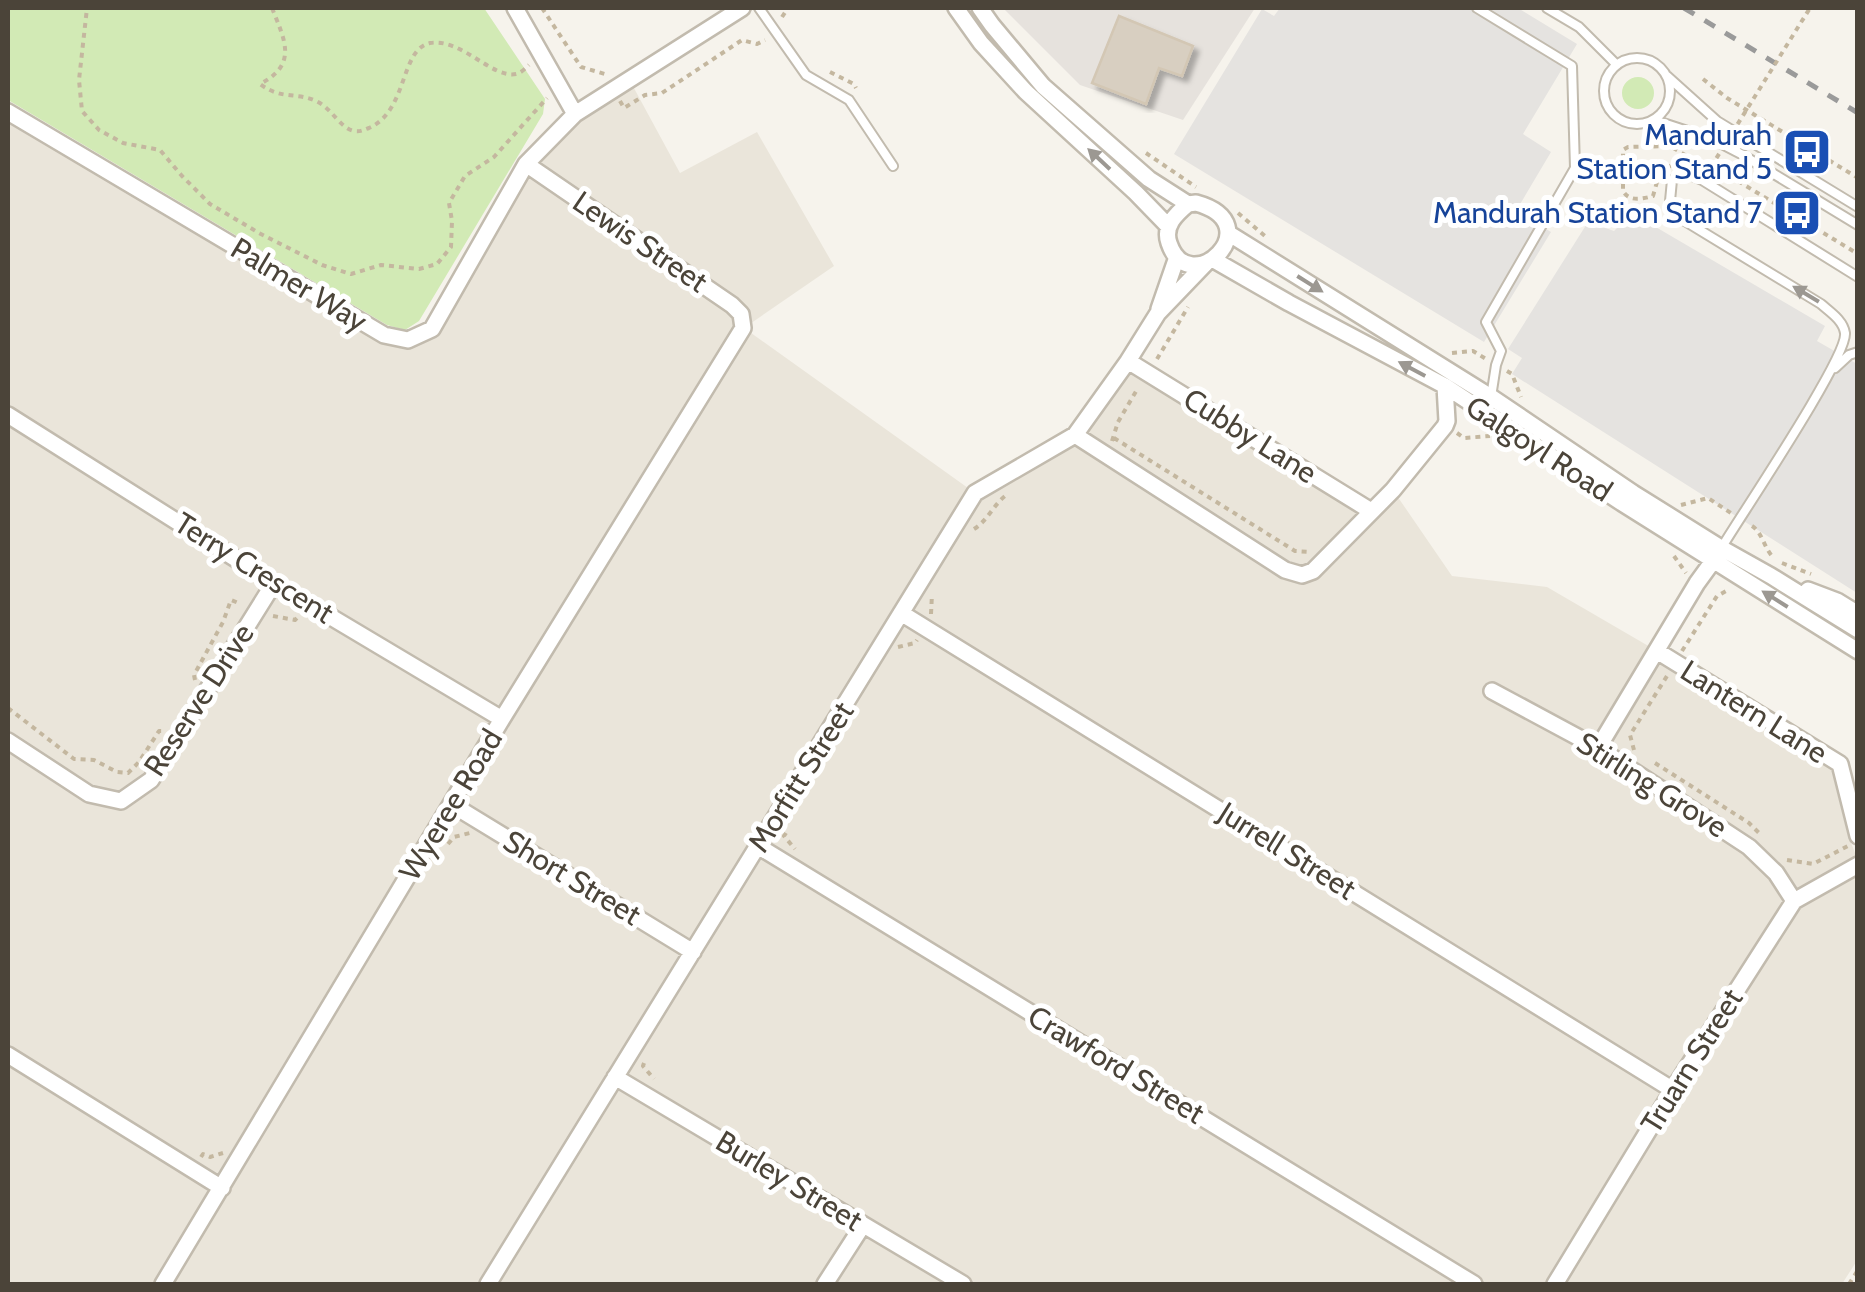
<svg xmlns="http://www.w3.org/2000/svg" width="1865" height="1292" font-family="Cabin,sans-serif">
	<defs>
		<filter id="shadow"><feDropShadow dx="5.5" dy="5.5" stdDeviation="2.5" flood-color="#0004"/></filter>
	</defs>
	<rect width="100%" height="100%" fill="#f6f3ec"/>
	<path fill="#eae5da" d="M629 79 680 173 757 132 834 266 744 328 975 493 1075 435 1128 361 1371 511 1393 490 1452 576 1547 587 1657 651 1840 764 1834 780 1847 832 1858 861V1259L1842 1284H8V110L407 340 432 329 526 164Z"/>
	<path fill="#e6e2dd" d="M1003 8H1255L1183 120 1080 85Z"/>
	<path fill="#d2eab5" d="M8 8H484L545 99 543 114 419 321 405 330 387 325 8 100Z
		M1622 93a16 16 0 1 1 32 0a16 16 0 1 1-32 0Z"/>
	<path fill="#e5e3e0" d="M1280 8H1518L1577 44 1523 134 1551 152 1516 211 1551 232 1484 342 1174 154 1262 9 1274 16Z
		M1642 219 1825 326 1817 341 1857 364V593L1512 374 1522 358 1508 349 1588 222 1614 231 1623 222Z"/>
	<path fill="#d8cfc1" stroke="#d3c7b4" stroke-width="2.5" filter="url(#shadow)" d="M1119 16 1193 46 1182 76 1159 68 1146 104 1092 83Z"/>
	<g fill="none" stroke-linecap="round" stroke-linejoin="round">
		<g stroke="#c2bbae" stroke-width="12">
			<path id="lane" d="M759 8 806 75 849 100 893 166
				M1477 8 1572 66 1575 168 1486 322 1501 351 1496 365 1491 397
				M1547 8 1579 27 1617 65
				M1604 91a33 33 0 1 1 66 0a33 33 0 1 1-66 0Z
				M1667 76 1717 121 1858 207
				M1654 120 1712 139 1741 154 1858 225
				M1835 368 1849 355 1858 352
				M1722 547C1741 515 1848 357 1845 333 1843 320 1830 312 1821 304L1675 215 1670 201 1672 180 1685 173 1702 180 1858 277"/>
		</g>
		<g stroke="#c2bbae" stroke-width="20">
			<path id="street" d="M515 8 575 114
				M956 8 981 43 1026 92 1136 193 1169 227
				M980 8 992 25 1043 86 1149 179 1188 204
				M8 112 384 335 408 340 432 329 526 164 575 114 742 8
				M1196 203C1273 224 1189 303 1169 243 1163 226 1176 214 1188 204Z
				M1228 233 1491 397 1633 493 1721 548 1771 576 1858 630
				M1214 260 1289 303 1445 386 1622 503 1858 651
				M1159 309 1177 257
				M1128 361 1371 511
				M8 415 274 583 502 719
				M1075 435 1285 570 1302 575 1313 571 1393 490 1445 426 1447 421 1445 386
				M1808 590 1837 601 1858 614
				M901 613 1673 1090
				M1657 651 1840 764 1858 836
				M1492 691 1598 748 1749 847 1776 873 1794 901
				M8 741 89 794 121 801 151 780 274 583
				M1598 748 1697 583 1713 561
				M451 804 693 952
				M758 846 1474 1284
				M8 1055 222 1188
				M615 1077 963 1284
				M163 1284 502 719 743 328 741 314 732 305 526 164
				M488 1284 975 493 1075 435 1128 361 1158 313 1206 263
				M825 1284 863 1225
				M1555 1284 1673 1090 1794 901 1858 865"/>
		</g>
		<path stroke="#c4b79f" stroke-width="4" stroke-dasharray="5 5" stroke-linecap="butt" d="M82 8H87L79 80 82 111 99 130 123 143 160 150 182 176 210 204 259 233 322 265 351 274 381 265 419 269 437 264 451 247 452 221 449 203 465 176 494 157 547 98
			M272 8C284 39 299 64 260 84 283 101 297 91 318 102 332 109 340 128 354 131 361 132 363 130 369 128 408 111 400 49 430 43 462 38 492 79 516 74 521 73 526 68 529 65
			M542 8 581 67 605 74
			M782 17 788 8
			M830 72 854 84 856 88
			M1703 79 1727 98 1858 178
			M620 101 624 108 645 95 662 93 742 40 757 44 765 40
			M1146 153 1196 187
			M1719 176 1733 178 1858 254
			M1657 182 1653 196C1642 199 1629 202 1623 191V150L1628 147 1670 146 1702 165
			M1238 213 1265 236
			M1452 353 1473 351 1486 359
			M1157 359 1188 307
			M1507 371 1512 374 1521 397
			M1457 433 1464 438 1490 436
			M1114 438 1295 551 1311 552
			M1112 441 1118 422 1138 388
			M1681 505 1708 498 1731 513
			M1752 526C1763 533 1764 549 1774 558
			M974 529C987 521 993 506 1005 496
			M1674 556 1686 573
			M1782 563 1811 574
			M931 614 932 594
			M273 616 295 620 297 618
			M898 647 915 643 917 640
			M1682 651 1717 596 1730 589
			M195 680 194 675 223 622 231 600 241 604
			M8 708 74 759 94 760 117 772 128 773 139 762 159 731H164
			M1634 750 1630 735 1667 676
			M1655 763 1749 823 1759 833
			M786 833 784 836 795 849
			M448 844 454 837 470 833
			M1787 860 1813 864 1848 846
			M644 1063 643 1066 654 1079
			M201 1157 203 1154 210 1157 223 1153
			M1849 1284 1858 1270"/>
		<use href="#lane" stroke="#fff" stroke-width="8"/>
		<use href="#street" stroke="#fff" stroke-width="15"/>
		<path stroke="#9a9a9a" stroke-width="5" stroke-dasharray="12 12" stroke-linecap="butt" d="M1684 8 1858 113"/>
		<path stroke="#c4b79f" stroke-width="4" stroke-dasharray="5 5" stroke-linecap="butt" d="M1659 175C1678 157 1687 158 1709 170L1810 8"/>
	</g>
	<defs><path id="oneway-solid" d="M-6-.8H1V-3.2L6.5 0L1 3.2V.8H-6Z" transform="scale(2.5)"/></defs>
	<g fill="#9c9892">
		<use href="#oneway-solid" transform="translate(1099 159) rotate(-137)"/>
		<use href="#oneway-solid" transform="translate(1310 284) rotate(32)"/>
		<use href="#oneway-solid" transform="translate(1806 294) rotate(-149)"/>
		<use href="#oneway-solid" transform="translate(1412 369) rotate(-152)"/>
		<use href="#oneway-solid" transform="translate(1775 599) rotate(-148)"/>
	</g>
	<defs>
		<g id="bus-square" transform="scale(2.5)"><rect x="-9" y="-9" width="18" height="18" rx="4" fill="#1a4fb4" stroke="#fff"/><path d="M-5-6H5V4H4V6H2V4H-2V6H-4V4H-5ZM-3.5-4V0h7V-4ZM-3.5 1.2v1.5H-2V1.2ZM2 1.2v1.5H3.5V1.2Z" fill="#fff"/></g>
	</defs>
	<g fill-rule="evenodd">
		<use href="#bus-square" x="1807" y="152"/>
		<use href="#bus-square" x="1797" y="213"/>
	</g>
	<g text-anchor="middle" stroke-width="10" stroke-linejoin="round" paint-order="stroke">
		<g font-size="30" fill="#164399" stroke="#fff" text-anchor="end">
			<text x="1772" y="145">Mandurah<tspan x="1772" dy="34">Station Stand 5</tspan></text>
			<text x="1762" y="223">Mandurah Station Stand 7</text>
		</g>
		<g font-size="30" fill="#4b4439" stroke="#fff">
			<text transform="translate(640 242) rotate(34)" y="10">Lewis Street</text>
			<text transform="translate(299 285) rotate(31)" y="10">Palmer Way</text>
			<text transform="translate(1250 436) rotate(32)" y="10">Cubby Lane</text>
			<text transform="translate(1539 449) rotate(33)" y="10">Galgoyl Road</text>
			<text transform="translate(254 568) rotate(32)" y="10">Terry Crescent</text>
			<text transform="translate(199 700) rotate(-57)" y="10">Reserve Drive</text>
			<text transform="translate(1754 712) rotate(32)" y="10">Lantern Lane</text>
			<text transform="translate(801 777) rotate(-58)" y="10">Morfitt Street</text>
			<text transform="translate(1652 785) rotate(32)" y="10">Stirling Grove</text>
			<text transform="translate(451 805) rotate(-59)" y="10">Wyeree Road</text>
			<text transform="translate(1287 851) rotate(32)" y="10">Jurrell Street</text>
			<text transform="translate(572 878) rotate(31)" y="10">Short Street</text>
			<text transform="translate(1692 1061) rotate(-58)" y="10">Truarn Street</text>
			<text transform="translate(1116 1065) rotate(31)" y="10">Crawford Street</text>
			<text transform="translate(789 1181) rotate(31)" y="10">Burley Street</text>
		</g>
	</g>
	<rect width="1865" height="1292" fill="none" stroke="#4b4439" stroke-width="20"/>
</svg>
